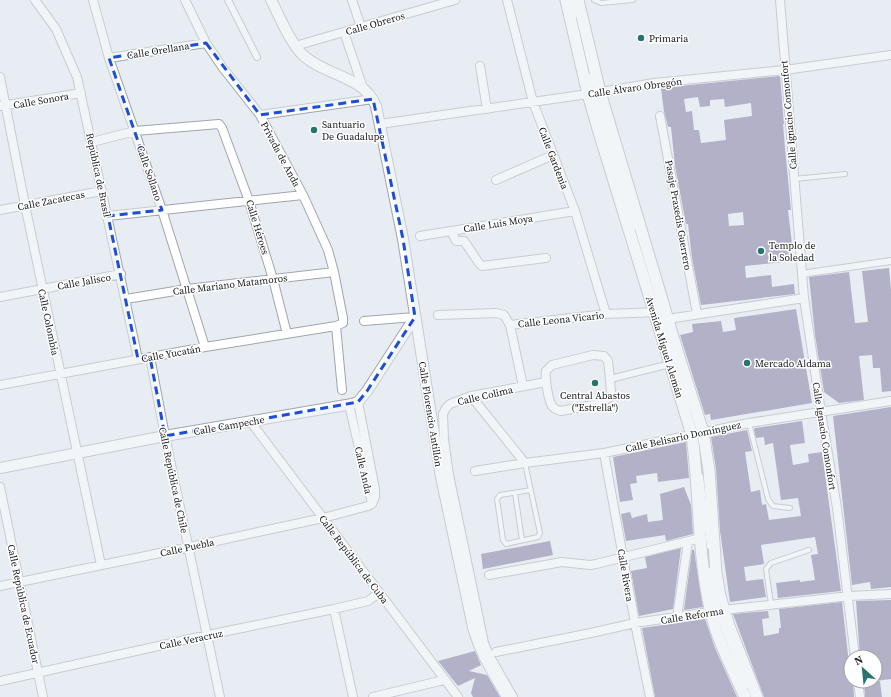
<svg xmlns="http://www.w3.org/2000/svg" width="891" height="697" font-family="'Source Serif 4',serif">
	<rect width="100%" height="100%" fill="#e8ecf3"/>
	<path fill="#746895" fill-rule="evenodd" d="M780 76 784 124H783L785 148 791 210H788L794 261 745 266 746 278 771 275 772 287 794 284 795 294 701 305 692 258 688 224H686L675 166 671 127H668L665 115 664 112 661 88ZM698 97 700 107 710 106V100L724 99 725 107 751 103 752 116 724 120 726 140 701 143 699 130H694L692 111 686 112 684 99ZM743 212 744 225 729 226 728 214Z
		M889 268 891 290V391L882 392 880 368H873L872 355 859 356 864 400 839 403 824 392 815 335 809 277 849 272 855 323 868 322 862 271Z
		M796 309 812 403 711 420 710 414 705 415 680 335 693 332 692 324 721 321 723 332 736 330 734 318Z
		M891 407V587L871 589 870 582 852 585 833 416Z
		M802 421 805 443 790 445 793 465 809 462 808 454 822 452 841 591 778 598 776 583 800 580V582L815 580 811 555 818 554 815 537 761 545 764 564 744 567 746 581 763 579 766 597 730 602 720 531 716 469 711 437 747 430 752 451 745 452 751 492 760 490 762 505 766 504 769 520 801 516 798 498 781 500 773 443 765 445 764 437 756 438 754 430 755 428Z
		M686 442 689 478 658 482 657 473 636 476 637 483 630 484 633 500 620 502 613 457Z
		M684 487 691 505 693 534 666 541 665 535 626 541 621 514 630 512 632 518 647 514 648 522 663 520 660 494Z
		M550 541 553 555 483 569 481 554Z
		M681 548 673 609 639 616 631 571 647 568 645 557Z
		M692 550H694L703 607 684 610Z
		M891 600V679L875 681V657H860L856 601Z
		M842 602 851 681H853L854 697H764L733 614 768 611 769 618 762 619 764 636 779 633V628H781L779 609Z
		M705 619 715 648 737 697H655L642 628Z
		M475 651 481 665 469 671 487 675 500 697H473L471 693 475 678 458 686 438 661Z
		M864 681H880L882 697H865Z"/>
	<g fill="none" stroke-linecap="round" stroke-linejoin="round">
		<g stroke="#a1a5ac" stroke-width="6">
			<path id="service" d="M572 0 575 15
				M594 0 601 3 633 0
				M589 76 634 227
				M794 179 845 174
				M749 423 768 499 773 506 790 508
				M525 463 540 533 538 537 506 544 503 540 497 499 500 495 531 490
				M701 476 709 547
				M515 493 522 540
				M710 570C713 612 731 648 747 686
				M771 604 766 569 771 563 809 550"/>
		</g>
		<g stroke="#a1a5ac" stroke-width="8">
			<path id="pedestrian" d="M228 0 257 57
				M801 274 891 261
				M610 379 670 364"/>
		</g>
		<g stroke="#a1a5ac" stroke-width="10">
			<path id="minor" d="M35 0 56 29 77 77 138 359
				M93 0 109 58 162 210 205 347
				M352 0 361 27
				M507 0 533 102 575 211 606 314
				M780 0 804 298 821 412 837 508 855 657
				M344 32 363 88
				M295 46 455 0
				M109 58 206 43
				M480 66 487 109
				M0 77 25 205 101 565
				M1 106 81 93
				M260 115 373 99
				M660 116 697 314
				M380 124 595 93 654 83 785 70 891 55
				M92 142 135 131 219 124 222 128 249 201 273 279 287 334
				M496 180 553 155
				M0 210 102 191
				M108 216 303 195
				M451 231 456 241H464L479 263 482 266 546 258
				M420 236 575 211
				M0 297 121 274
				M126 299 187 289 334 272
				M438 315 496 313 504 315 510 325 523 386
				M668 319 804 298
				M364 321 415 317
				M510 325 606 314 659 312
				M336 326 342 390
				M593 355 604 356 608 361 610 379 611 392 609 398 598 404 561 411C557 410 554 409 552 406 548 400 545 378 546 371L552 365Z
				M150 357 165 436 220 697
				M0 385 205 347 336 326 343 323V318L334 272 328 250 303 195 260 115 223 68 206 43 185 0
				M471 396 525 463
				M358 402 375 489V497L372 504
				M349 405 372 503
				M250 421 458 697
				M604 453 635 623 650 697
				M475 471 525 463 604 453 749 423 891 401
				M0 487 43 697
				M489 575 562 562 590 565 596 564 701 538
				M0 586 189 547 323 518 368 506 372 504
				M334 609 353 697
				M677 617 688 542
				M496 652 591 633 635 623 723 610 849 596 891 594
				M0 681 208 635 334 609 368 601 379 593
				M858 681 860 697
				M373 697 444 680
				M513 697 489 655 484 643 449 475 444 439 443 414 446 408 450 404 471 396 546 382"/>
		</g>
		<g stroke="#a1a5ac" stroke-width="12">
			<path id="tertiary" d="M271 0C280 17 290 43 304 56 326 76 364 76 376 106L403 239 441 477 473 627C480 653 494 674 507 697
				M0 468 165 436 352 404 358 402 367 391 415 317"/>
		</g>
		<g stroke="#a1a5ac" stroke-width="13">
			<path id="secondary" d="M566 0 588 94 598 129 692 435C700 494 697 554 711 613 718 642 733 670 745 697
				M578 0 600 92 680 360 703 432 709 470 716 573 720 596 729 626 757 697"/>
		</g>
		<use href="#service" stroke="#fff" stroke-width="4"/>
		<use href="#pedestrian" stroke="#fff" stroke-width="6"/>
		<use href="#minor" stroke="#fff" stroke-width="8"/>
		<use href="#tertiary" stroke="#fff" stroke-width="10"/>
		<use href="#secondary" stroke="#fff" stroke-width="11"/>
	</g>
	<path d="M0 0H891V697H0ZM206 43 260 115 373 99 403 239 415 317 367 391 358 402 165 436 150 357 138 359 108 216 162 210 109 58Z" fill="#e8ecf3" fill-opacity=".55" fill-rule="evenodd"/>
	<path fill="none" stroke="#1d4ed8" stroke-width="3" stroke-dasharray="8 5" stroke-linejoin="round" d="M206 43 260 115 373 99 403 239 415 317 367 391 358 402 165 436 150 357 138 359 108 216 162 210 109 58Z"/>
	<g fill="#2a746f" stroke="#fff" stroke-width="1.5">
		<circle cx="641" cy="38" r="4"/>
		<circle cx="314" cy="130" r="4"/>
		<circle cx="761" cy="251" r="4"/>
		<circle cx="747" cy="363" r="4"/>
		<circle cx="595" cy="383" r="4"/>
	</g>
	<g text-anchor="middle" stroke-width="3" stroke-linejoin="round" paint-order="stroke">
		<g font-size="10" fill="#17181b" stroke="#fff">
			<text transform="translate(375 23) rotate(-16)" y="4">Calle Obreros</text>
			<text transform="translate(158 50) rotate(-9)" y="4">Calle Orellana</text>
			<text transform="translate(635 87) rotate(-8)" y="4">Calle Álvaro Obregón</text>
			<text transform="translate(41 100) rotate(-10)" y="4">Calle Sonora</text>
			<text transform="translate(788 115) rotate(-95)" y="4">Calle Ignacio Comonfort</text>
			<text transform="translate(281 154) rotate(62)" y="4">Privada de Anda</text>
			<text transform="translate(554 158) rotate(69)" y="4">Calle Gardenia</text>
			<text transform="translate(150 173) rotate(71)" y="4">Calle Sollano</text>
			<text transform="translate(99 175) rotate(78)" y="4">República de Brasil</text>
			<text transform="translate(51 200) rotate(-11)" y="4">Calle Zacatecas</text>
			<text transform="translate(679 215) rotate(80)" y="4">Pasaje Praxedis Guerrero</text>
			<text transform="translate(498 223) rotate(-9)" y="4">Calle Luis Moya</text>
			<text transform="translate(258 227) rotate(73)" y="4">Calle Héroes</text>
			<text transform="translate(84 281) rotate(-10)" y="4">Calle Jalisco</text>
			<text transform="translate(230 284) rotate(-7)" y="4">Calle Mariano Matamoros</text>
			<text transform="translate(561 319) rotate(-6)" y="4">Calle Leona Vicario</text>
			<text transform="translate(49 322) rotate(78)" y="4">Calle Colombia</text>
			<text transform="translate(665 347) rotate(73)" y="4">Avenida Miguel Alemán</text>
			<text transform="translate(171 353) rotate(-10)" y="4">Calle Yucatán</text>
			<text transform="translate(485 395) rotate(-13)" y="4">Calle Colima</text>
			<text transform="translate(431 414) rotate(81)" y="4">Calle Florencio Antillón</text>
			<text transform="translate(229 425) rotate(-10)" y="4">Calle Campeche</text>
			<text transform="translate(683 436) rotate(-12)" y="4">Calle Belisario Domínguez</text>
			<text transform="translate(825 436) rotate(81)" y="4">Calle Ignacio Comonfort</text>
			<text transform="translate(364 470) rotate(77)" y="4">Calle Anda</text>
			<text transform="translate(174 480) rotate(78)" y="4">Calle República de Chile</text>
			<text transform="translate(187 547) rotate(-12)" y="4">Calle Puebla</text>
			<text transform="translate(354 559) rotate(53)" y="4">Calle República de Cuba</text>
			<text transform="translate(626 575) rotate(80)" y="4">Calle Rivera</text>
			<text transform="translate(24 604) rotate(78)" y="4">Calle República de Ecuador</text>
			<text transform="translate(692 615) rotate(-9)" y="4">Calle Reforma</text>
			<text transform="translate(191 639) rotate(-12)" y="4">Calle Veracruz</text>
		</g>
		<g font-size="10" fill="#17181b" stroke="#fff" text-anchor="start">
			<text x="649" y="42">Primaria</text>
			<text x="322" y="128">Santuario<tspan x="322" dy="12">De Guadalupe</tspan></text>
			<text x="769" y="249">Templo de<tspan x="769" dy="12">la Soledad</tspan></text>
			<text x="755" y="367">Mercado Aldama</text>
			<text x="595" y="399" text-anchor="middle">Central Abastos<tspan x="595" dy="12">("Estrella")</tspan></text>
		</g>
	</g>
	<g transform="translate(863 669) rotate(333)"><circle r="19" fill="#ffffff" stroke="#a2a3a4"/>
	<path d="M0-3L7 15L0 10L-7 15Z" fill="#2a746f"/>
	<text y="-6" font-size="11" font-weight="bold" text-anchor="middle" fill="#17181b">N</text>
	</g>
</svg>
